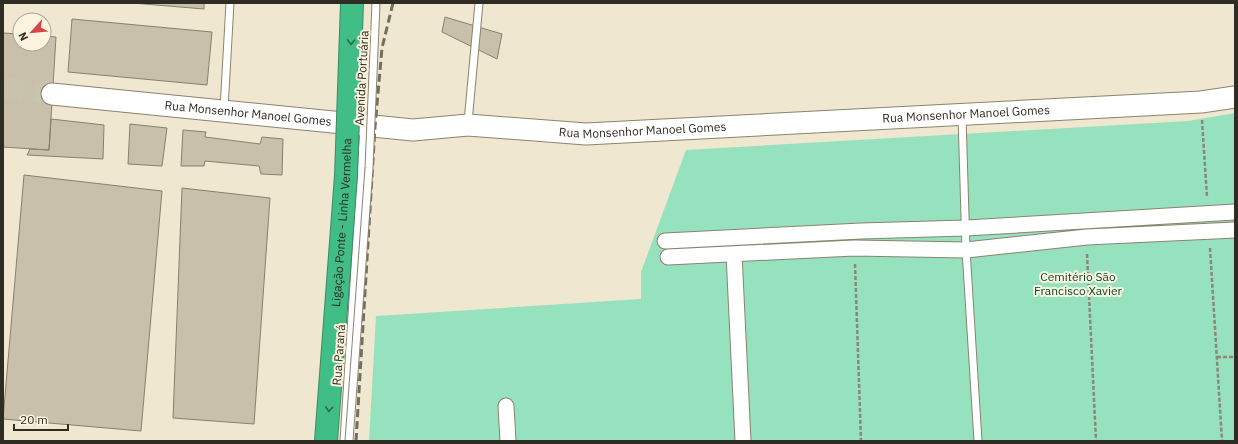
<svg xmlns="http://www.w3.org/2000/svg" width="1238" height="444" font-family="'IBM Plex Sans',sans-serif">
	<rect width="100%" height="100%" fill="#efe7d0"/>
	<path fill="#96e2bf" d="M1235 113V441H369L376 316 641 299V272L686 150 1188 121Z"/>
	<path fill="#c8c0aa" stroke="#87806b" d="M132 3H204V9Z
		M445 17 502 34 497 59 442 32Z
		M72 19 212 32 207 85 68 72Z
		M3 33 20 34V44H44V36L56 37 49 150 3 147Z
		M51 119 104 125 103 159 27 155 30 149 49 150Z
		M130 124 167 128 162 166 128 164Z
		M183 130 206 132 205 137 260 144 262 137 283 139 282 175 261 174 259 166 205 161 204 166H181Z
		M24 175 162 191 141 431 3 419Z
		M182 188 270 198 254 424 173 418Z"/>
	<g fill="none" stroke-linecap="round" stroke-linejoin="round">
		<path stroke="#c9c2ad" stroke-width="21" stroke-dasharray="21 10" stroke-linecap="butt" d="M3 88 52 94"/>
		<g stroke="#8a836e" stroke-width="9">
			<path id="lane" d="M224 109 230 3
				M962 116 966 250 978 441
				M468 122 479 3
				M344 441 364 126"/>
		</g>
		<g stroke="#8a836e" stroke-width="17">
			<path id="street" d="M665 241 861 231 966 228 1235 212
				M734 254 743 441
				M668 257 854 248 966 250 1087 237 1235 230
				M506 406 508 441"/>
		</g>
		<g stroke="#8a836e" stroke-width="23">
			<g id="secondary">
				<path id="s1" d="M52 94 413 130 468 125 586 134 1201 102 1235 97"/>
			</g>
		</g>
		<path stroke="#8c8777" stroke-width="2.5" stroke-dasharray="4 2" stroke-linecap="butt" d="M1202 120 1207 197
			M1210 248 1222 441
			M1087 254 1096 441
			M855 264 861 441
			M1217 357H1235"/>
		<use href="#lane" stroke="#fff" stroke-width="7"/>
		<use href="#street" stroke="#fff" stroke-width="15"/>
		<use href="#secondary" stroke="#fff" stroke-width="21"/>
		<path stroke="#726e60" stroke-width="3" stroke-dasharray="8 4" stroke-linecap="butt" d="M356 441 375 127 382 48 393 3"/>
		<g stroke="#8a836e" stroke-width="9" stroke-linecap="butt">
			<path id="lane-bridge" d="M349 441 369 168 376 3"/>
		</g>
		<g stroke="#3b8b64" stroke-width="24" stroke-linecap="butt">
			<g id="highway-bridge">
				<path id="s2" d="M326 441 346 176 352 3"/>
			</g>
		</g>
		<use href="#lane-bridge" stroke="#fff" stroke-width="7"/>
		<use href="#highway-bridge" stroke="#41be87" stroke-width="22"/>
	</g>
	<defs><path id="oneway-chevron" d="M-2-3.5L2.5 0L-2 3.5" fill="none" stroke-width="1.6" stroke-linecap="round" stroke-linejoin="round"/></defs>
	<g stroke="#36664b">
		<use href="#oneway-chevron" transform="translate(351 42) rotate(92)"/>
		<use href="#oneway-chevron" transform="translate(329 409) rotate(94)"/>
	</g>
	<g text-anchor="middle" stroke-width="4" stroke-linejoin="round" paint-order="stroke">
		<g font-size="12" fill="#2f2c23" stroke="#fcf4de">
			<text transform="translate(362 78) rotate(-87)" y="4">Avenida Portuária</text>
			<text dy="4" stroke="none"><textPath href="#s1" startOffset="197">Rua Monsenhor Manoel Gomes</textPath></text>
			<text dy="4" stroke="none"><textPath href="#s1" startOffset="917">Rua Monsenhor Manoel Gomes</textPath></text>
			<text dy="4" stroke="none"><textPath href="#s1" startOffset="593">Rua Monsenhor Manoel Gomes</textPath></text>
			<text dy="4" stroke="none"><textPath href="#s2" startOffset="219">Ligação Ponte - Linha Vermelha</textPath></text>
			<text transform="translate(339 355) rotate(-86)" y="4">Rua Paraná</text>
		</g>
		<g font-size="12" fill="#004831" stroke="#fcf4de">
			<text x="1078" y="281">Cemitério São<tspan x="1078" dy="14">Francisco Xavier</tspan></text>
		</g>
	</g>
	<rect width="1238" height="444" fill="none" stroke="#2f2c23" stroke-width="8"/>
	<g transform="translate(32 32) rotate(243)"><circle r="19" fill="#fcf4de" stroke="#aaa493"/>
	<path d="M0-3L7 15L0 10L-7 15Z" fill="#d64648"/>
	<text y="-6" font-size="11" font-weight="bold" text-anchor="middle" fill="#2f2c23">N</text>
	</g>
	<path d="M14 424v6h54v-6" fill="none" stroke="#2f2c23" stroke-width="2"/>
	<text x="20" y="424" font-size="12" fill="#2f2c23" stroke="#fcf4de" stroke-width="3" paint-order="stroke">20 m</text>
</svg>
